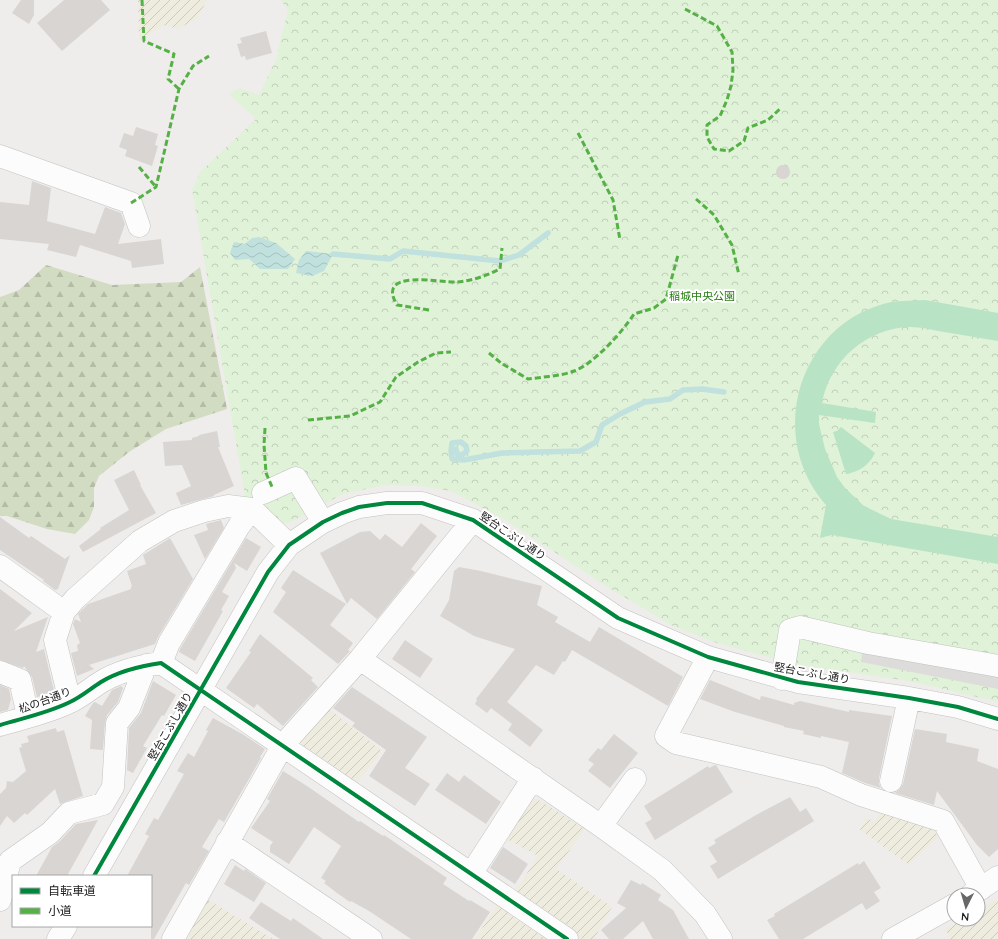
<svg xmlns="http://www.w3.org/2000/svg" width="998" height="939" font-family="Quicksand,'Noto Sans JP',sans-serif">
	<defs>
		<pattern id="farmland-furrows" width="10" height="10" patternUnits="userSpaceOnUse"><rect width="10" height="10" fill="#eeebdf"/><path d="M-1 1l2-2M0 10L10 0M9 11l2-2" fill="none" stroke="#ccc9bf"/></pattern>
		<pattern id="forest-firs" width="22" height="20" patternUnits="userSpaceOnUse"><rect width="22" height="20" fill="#d2dcc2"/><path d="M5 1l3.5 6h-7zM16 11l3.5 6h-7z" fill="#b4bca6"/></pattern>
		<pattern id="park-crowns" width="20" height="18" patternUnits="userSpaceOnUse"><rect width="20" height="18" fill="#e0f2d8"/><path d="M2 6a3 3 0 1 1 6 0M12 15a3 3 0 1 1 6 0" fill="none" stroke="#c0cfb9"/></pattern>
		<pattern id="water-waves" width="16" height="10" patternUnits="userSpaceOnUse"><rect width="16" height="10" fill="#c0e1de"/><path d="M0 5q4-4 8 0t8 0" fill="none" stroke="#a5c1be"/></pattern>
	</defs>
	<rect width="100%" height="100%" fill="#efedeb"/>
	<path fill="url(#farmland-furrows)" d="M138 0H207L197 19 177 29 165 25 139 40Z
		M328 708 382 751 356 784 302 747V739Z
		M528 799H537L585 829 556 869 612 907 594 939H582L515 892 538 856 505 838Z
		M882 810 933 827 938 837 909 865 860 830 865 818 875 821Z
		M205 898 273 939H190L187 929Z
		M998 898V939H951L945 929 965 919H978V911Z
		M497 905 546 939H475Z"/>
	<path fill="url(#forest-firs)" d="M46 265 112 285 181 282 200 267 227 409 166 429 129 452 99 476 94 488V507L89 520 75 534 47 529 7 516H0V297L19 290Z"/>
	<path fill="url(#park-crowns)" d="M281 0H998V702L909 681 793 664 714 642 671 625 609 588 507 521 451 491 421 486 385 485 343 494 291 522 280 524 246 501 192 190 200 172 256 119 229 94 239 88 259 95 276 59 288 10Z"/>
	<path fill="#b9e3c5" d="M925 300 998 313V341C980 338 962 335 944 332 933 330 921 327 910 327 867 328 830 360 822 403L876 412 875 423 819 415V424L825 449 837 477 845 488 864 506 891 519 998 537V564L832 535 820 538 826 505C767 439 796 329 883 304 896 300 911 301 925 300Z
		M841 427 875 453C870 464 859 472 846 474L833 432 837 431Z"/>
	<path fill="#dddcdb" d="M863 648 998 673V689L861 662Z"/>
	<path fill="url(#water-waves)" d="M259 237 276 243 295 259 288 269H260L249 259 235 260 230 253 234 242 245 244 252 238Z
		M306 251 333 254 324 271 312 276 296 273 299 260Z"/>
	<g fill="none" stroke-linecap="round" stroke-linejoin="round">
		<path stroke="#c0e1de" stroke-width="5.5" d="M333 254 390 259 403 251 500 261 519 255 548 233
			M456 449 457 454 462 455 467 451 466 446 461 442 452 443 451 451 452 459 464 460 502 453 580 451 596 442 602 425 620 414 645 402 670 399 683 390 702 389 724 392"/>
	</g>
	<path fill="#d8d5d3" d="M21 0H34V15L29 24 12 13Z
		M64 0H101L110 10 62 51 37 23Z
		M266 31 272 53 246 60 245 56 241 57 237 44 242 43 240 38Z
		M136 127 158 134 155 145 158 146 152 166 125 156 127 150 119 147 124 133 133 136Z
		M776 172a7 7 0 1 1 14 0a7 7 0 1 1-14 0Z
		M32 181 51 188 47 221 95 234 105 207 121 213 125 224 118 244 161 239 164 264 132 268 131 261 80 245 76 257 47 250 49 244 0 239V202L29 205Z
		M217 431 220 447H218L234 486 214 495V496L181 505 176 493 191 486 182 465 165 466 163 442 192 440V438L199 436V435Z
		M134 470 141 485H140L156 513 83 552 79 546 101 529 100 528 129 510 114 480Z
		M0 517 29 538 31 536 65 559 70 555 58 589 55 590 43 581 44 580 0 550Z
		M221 520 224 528 205 559 194 535 208 530 206 524Z
		M421 523 437 536 411 569 415 572 377 619 351 598 347 604 320 553 360 532 370 531 380 540 385 534 402 547Z
		M170 538 193 579 158 637 155 644 89 665 94 669 77 676 71 653 78 651 77 645 80 643 73 624 75 619 81 622 78 614 88 604 131 589V587L132 586 127 571 146 564 143 555Z
		M246 538 261 547 247 571 234 563 236 568 222 592 229 596 221 610 223 611 195 661 179 652 180 649Z
		M459 567 481 571 542 586 537 605 558 617 555 622 590 642 599 627 683 677 668 706 572 650 565 662 563 661 554 675 536 665 507 702 543 730 530 747 508 730 512 724 491 708 487 713 475 704 477 700 476 699 515 649 474 636 440 616 449 600 454 571Z
		M293 570 346 604 330 625 353 643 348 650 350 651 338 664 273 612 286 592 281 588Z
		M0 589 32 613 14 631 48 617 36 652 44 649 55 695 53 696 50 694 37 697 32 677 24 666 23 668 0 660Z
		M260 634 313 678 311 680 318 687 283 726 257 704 254 708 226 688 251 652 249 651Z
		M405 640 433 659 420 678 392 659Z
		M710 680 760 700 761 696 766 697 794 705V703L800 701 849 712V710L892 716 879 778V784L881 788 865 783 842 773 849 742 821 736V738L803 734 804 731 784 727V726L735 712 700 699Z
		M153 681 176 695 164 716 162 715 143 746 147 748 133 773 127 770 129 728 141 713Z
		M0 685 9 689 11 699 8 710 0 712Z
		M121 686 123 688 118 702 107 715 105 722 103 750 90 749 92 720 85 716 93 703 95 702 102 706 112 690Z
		M352 687 427 737 405 768 430 784 415 806 369 776 386 750 352 726 355 723 333 708Z
		M213 718 244 735 265 749 260 757 261 758 224 822 219 819 202 847 209 851 189 885 186 883 154 939H151V876H127L149 836 145 834 154 818 158 820 184 774 177 771 188 753 194 757 208 731 206 730Z
		M56 728 57 732 64 730 83 796 60 804 55 789 27 815 25 813 14 823 7 816 0 826V794L6 788 7 781 13 782 26 771 19 748 22 747 21 744 29 742 27 736Z
		M915 729 947 734 946 742 979 749 977 761 998 769V849L989 857 977 845 937 791 934 805 895 793 900 789 903 784Z
		M614 734 638 753 610 788 588 771 594 764 588 760 598 748 601 750Z
		M715 765H716L733 792 655 840 645 823 652 819 644 806 708 766 709 768Z
		M283 771 307 786 359 822 360 821 383 836 384 835 447 878 443 884 469 901 470 900 490 912 472 939H411L369 911 351 901 350 902 337 893 324 883 326 881 321 878 341 846 314 827 289 864 270 852V846L273 842 251 828 270 801 267 799Z
		M447 773 459 782 464 775 501 802 486 824 435 790Z
		M790 797 800 812 806 808 814 821 718 879 710 866 717 862 708 848 716 843 714 840 756 815Z
		M98 820 67 876H36L52 847 59 842 76 824Z
		M503 847 528 864 515 884 490 868Z
		M864 861 881 888 874 892 880 901 866 910 862 903 803 939H779L767 920 775 916 774 914 858 863 859 865Z
		M235 865 244 871 245 869 266 883 254 902 224 884Z
		M631 880 641 885 642 883 661 895 658 900 673 910 689 939H653L643 921 623 939H609L601 930 626 908 617 903Z
		M261 902 291 921 293 918 323 939H280L249 918Z"/>
	<g fill="none" stroke-linecap="round" stroke-linejoin="round">
		<g stroke="#c2c2c1" stroke-width="23">
			<path id="minor" d="M0 156 131 203 139 226
				M263 493 296 478 323 522
				M0 566 64 612
				M708 657 666 736 676 743 821 777 861 795 943 821 981 889
				M360 659 601 826 662 870 705 914 721 939
				M161 663 169 643 239 526 252 509 289 545
				M0 672 20 680 28 716
				M782 679 790 630 800 627 868 643 998 666
				M70 702 55 640 64 612 75 599 140 541 174 521 204 511 228 506 252 509
				M0 725C23 718 48 713 70 702 81 697 90 689 101 682 119 671 140 666 161 663L567 939
				M891 781 909 698
				M601 826 635 779
				M227 842 371 939
				M471 874 533 778
				M94 876 268 572 289 545 323 522 342 513 359 507 387 503H422L473 520 618 618 708 657 798 682 909 698 958 707 998 719
				M971 895 998 877
				M0 900 10 861 50 833 69 813 103 804 113 787 117 723 129 708 146 665
				M58 939 66 926
				M173 939 283 745 360 659 473 520
				M893 939 954 905"/>
		</g>
		<use href="#minor" stroke="#fdfcfc" stroke-width="22"/>
		<path stroke="#55b145" stroke-width="3" stroke-dasharray="6 3" stroke-linecap="butt" d="M142 0 144 41 174 54 168 79 179 89
			M685 9 717 26 732 52 733 70 731 86 727 100 720 116 707 125V137L714 149 729 151 744 141 748 128 768 120 781 108
			M578 133 613 200 620 240
			M139 167 156 187
			M696 199 714 215 732 245 739 275
			M131 203 156 187 179 89 193 66 209 56
			M429 310 397 305C375 268 440 283 456 282 471 281 486 276 500 269L502 248
			M489 353 501 363 528 379C542 377 562 376 574 371 594 364 623 331 634 314L654 308 666 299 678 255
			M308 420 350 416 380 402 396 377 418 362 436 353 451 352
			M265 428 264 445 266 473 273 489"/>
		<g stroke="#fff" stroke-width="6">
			<path id="cycleway" d="M0 725C23 718 48 713 70 702 81 697 90 689 101 682 119 671 140 666 161 663L567 939
				M94 876 268 572 289 545 323 522 342 513 359 507 387 503H422L473 520 618 618 708 657 798 682 909 698 958 707 998 719"/>
		</g>
		<use href="#cycleway" stroke="#00873e" stroke-width="4"/>
	</g>
	<g text-anchor="middle" stroke-width="4" stroke-linejoin="round" paint-order="stroke">
		<g font-size="11" fill="#277d12" stroke="#fff">
			<text x="702" y="300">稲城中央公園</text>
		</g>
		<g font-size="11" fill="#212121" stroke="#fff">
			<text transform="translate(513 536) rotate(34)" y="4">竪台こぶし通り</text>
			<text transform="translate(812 673) rotate(10)" y="4">竪台こぶし通り</text>
			<text transform="translate(45 700) rotate(-20)" y="4">松の台通り</text>
			<text transform="translate(170 726) rotate(-60)" y="4">竪台こぶし通り</text>
		</g>
	</g>
	<rect x="12" y="875" width="140" height="52" fill="#ffffff" stroke="#a6a6a6"/>
	<rect x="20" y="888" width="20" height="6" fill="#00873e" stroke="#a6a6a6"/>
	<text x="48" y="895" font-size="12" fill="#212121">自転車道</text>
	<rect x="20" y="908" width="20" height="6" fill="#55b145" stroke="#a6a6a6"/>
	<text x="48" y="915" font-size="12" fill="#212121">小道</text>
	<g transform="translate(966 907) rotate(185)"><circle r="19" fill="#ffffff" stroke="#a6a6a6"/>
	<path d="M0-3L7 15L0 10L-7 15Z" fill="#696868"/>
	<text y="-6" font-size="11" font-weight="bold" text-anchor="middle" fill="#212121">N</text>
	</g>
</svg>
